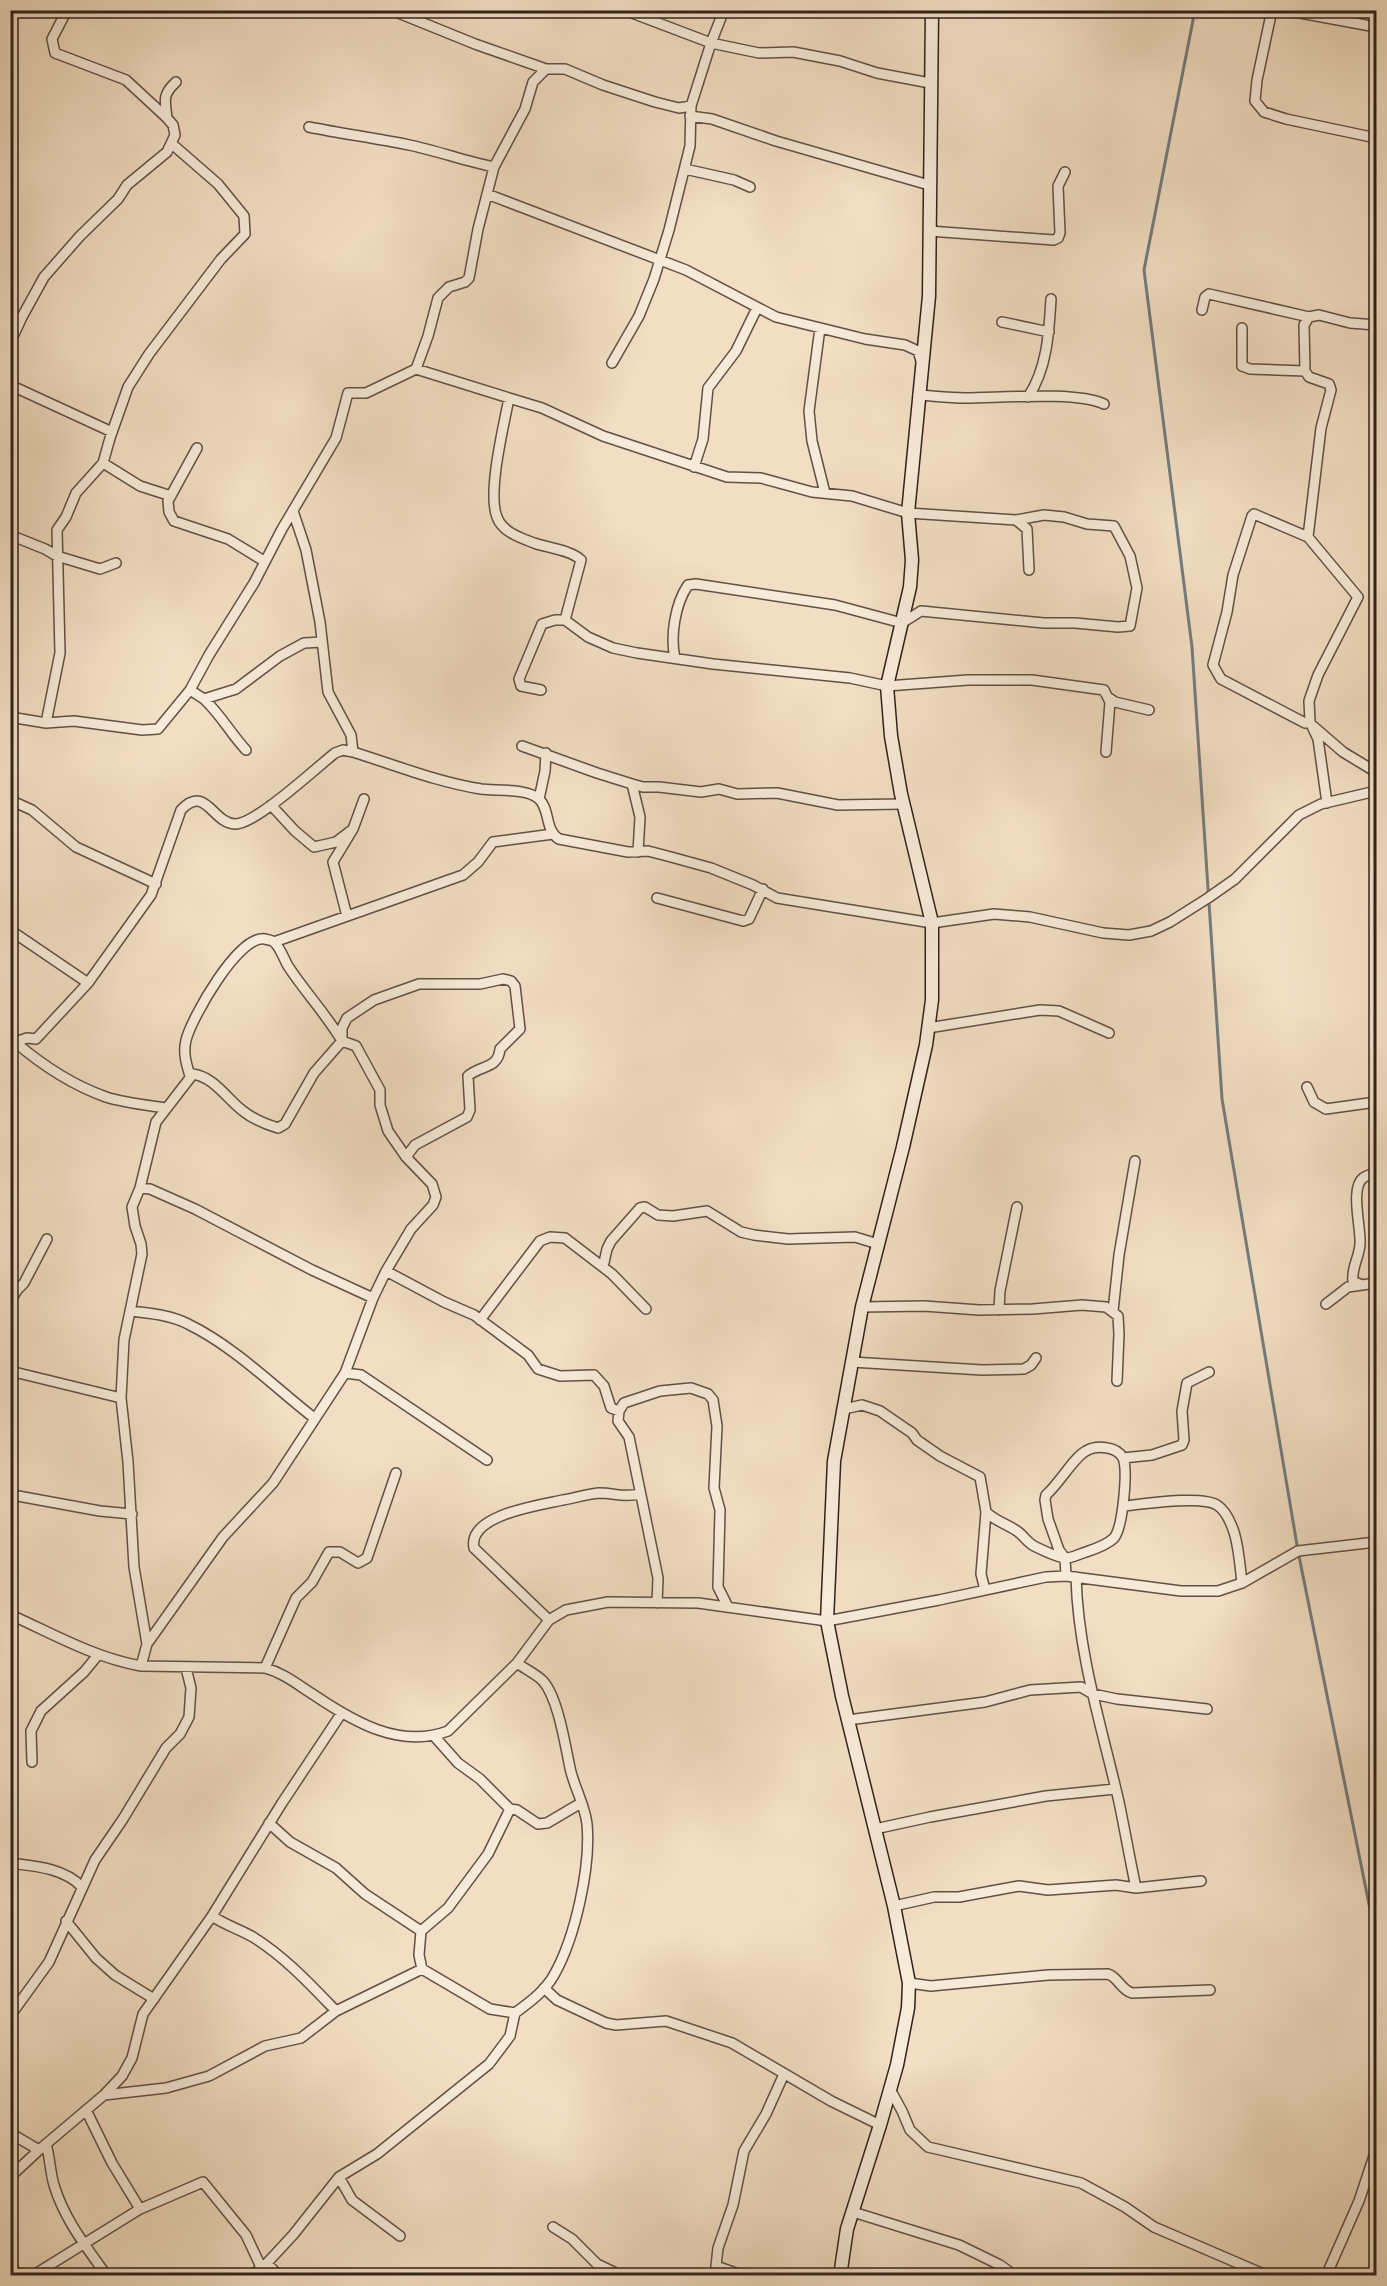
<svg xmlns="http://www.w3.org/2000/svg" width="1387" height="2286" font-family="'IM FELL Double Pica',serif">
	<rect width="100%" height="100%" fill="#f2dec3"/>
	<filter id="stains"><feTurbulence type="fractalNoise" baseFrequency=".00333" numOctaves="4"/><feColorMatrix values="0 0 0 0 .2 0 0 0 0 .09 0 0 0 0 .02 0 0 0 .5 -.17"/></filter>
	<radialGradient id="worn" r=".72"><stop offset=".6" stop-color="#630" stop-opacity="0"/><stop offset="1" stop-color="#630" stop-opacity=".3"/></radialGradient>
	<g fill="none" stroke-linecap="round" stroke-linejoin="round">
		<path stroke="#747c7d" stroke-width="3" d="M1195 10 1144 270 1192 647 1222 1099 1298 1551 1376 1939"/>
		<g stroke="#615045" stroke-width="12">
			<path id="street" d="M391 10 475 44 546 69H565L603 85 655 102 679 108 691 106
				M624 10 711 43 759 53 793 52 840 61 877 73 930 83
				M1272 10 1257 80 1255 101 1264 112 1286 119 1376 138
				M1284 10 1376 27
				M690 116 712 119 776 141 929 185
				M167 118C165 100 162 95 176 82
				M309 127C343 134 376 138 409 145 438 151 465 161 494 167
				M685 169 734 180 750 187
				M487 194 686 270 776 317 865 339 905 345 918 351 921 361
				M929 231 1054 240 1058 238 1060 233 1058 186 1065 172
				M1202 310 1205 297 1209 294 1309 317 1319 315 1350 323 1376 325
				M1002 322 1049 332
				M820 328 809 411 812 441 825 493
				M1242 328V366L1250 369 1305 371
				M10 343 22 317 44 277 80 236 118 199 127 185 167 152 175 135 173 125 167 118 126 80 55 53 52 39 67 10
				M612 363 639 316 654 279 669 230 690 146 691 106 711 43 724 10
				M416 369 428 336 438 298 449 287 465 282 469 278 478 229 494 167 525 109 533 82 546 69
				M10 385 112 432
				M918 395C934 396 949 398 965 398 999 398 1076 391 1104 404
				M1028 397C1047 369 1049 333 1051 299
				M197 448 168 501 169 512 174 521 228 539 264 561
				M103 463 140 486 171 496
				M694 467 703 439 708 388 736 351 757 308
				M293 511 306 550 320 622 328 692 351 735 353 752
				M10 535 45 549 57 556 100 569 116 563
				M1308 537 1321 428 1331 390 1329 384 1309 377 1305 371 1304 325 1309 317
				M565 620 581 560C571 550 548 548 534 543 521 538 502 532 497 517 487 493 504 425 509 398L542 408 603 436 727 477 761 478 812 492 852 496 908 513 1016 520 1027 529 1029 570
				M675 658C670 637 675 604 688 585L696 584 835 605 902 623 921 611 1044 623H1075L1118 627 1130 626 1137 588 1130 556 1114 526 1087 524 1064 517 1044 515 1016 520
				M190 690 204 699 236 689 280 656 304 643 322 642
				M541 690 521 686 519 679 542 624 555 620H565L588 637 613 648 637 653 713 664 850 678 887 686 968 680H1032L1104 690 1110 702 1106 752
				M1109 698 1115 702 1149 710
				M204 699C221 715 231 734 246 750
				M10 717 46 723 74 721 142 730 158 729 190 690 209 655 254 583 282 529 336 438 348 393H366L416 369 509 398
				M1310 722 1305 723 1221 679 1213 665 1227 612 1233 575 1252 516 1254 514 1308 537 1358 597 1318 675 1309 701 1310 722 1318 739 1327 803
				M46 723 60 653 57 530 66 517 76 493 103 463 110 438 128 387 149 354 221 259 245 234 244 216 218 184 172 144
				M1313 726 1343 752 1376 772
				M522 746 597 773 632 784
				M539 799 545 771 546 753
				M10 800 32 810 76 847 156 884
				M271 805 295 831 314 847 336 842 353 829 333 862 347 916
				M353 829 364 799
				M638 852 640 817 632 784 643 787H659L701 792 719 789 737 794 777 793 838 805 903 804
				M657 898 743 921 749 919 763 889
				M10 930 88 983
				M274 942 463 875 478 862 493 842 553 834
				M928 1028 1040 1010 1059 1011 1109 1033
				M15 1042C42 1065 72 1085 106 1097 125 1103 146 1105 166 1108
				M10 1044 27 1038 36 1039 88 983 151 895 181 810C206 784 212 823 235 824 255 825 317 767 335 753L343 750 353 752C395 765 437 782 481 789 496 791 527 788 539 799 550 809 545 831 559 839L628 852 648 851 671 857 711 868 753 885 777 898 932 923 994 914 1030 917 1103 933 1129 935 1151 931 1170 922 1208 898 1235 879 1299 815 1321 804 1376 791
				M190 1076C186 1063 183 1053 186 1040 192 1017 239 934 265 939 268 940 272 940 274 942 280 947 284 959 288 966 305 992 326 1014 342 1041V1028L347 1018 374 1000 419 984H480L503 979 511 981 515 986 520 1029 500 1049C498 1069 481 1065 468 1076L470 1110 467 1117 415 1145 406 1157
				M1307 1087 1314 1102 1326 1109 1376 1102
				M140 1188 150 1189 195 1209 312 1270 373 1298
				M603 1267 607 1249 611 1241 640 1208 645 1207 658 1215 673 1216 707 1211 741 1232 754 1235 788 1239 855 1237 878 1244
				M386 1271 444 1302 474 1315 528 1355 538 1369 560 1376 594 1375 604 1386 611 1408 619 1411
				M1362 1285 1353 1281C1351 1268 1360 1256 1360 1243 1361 1228 1350 1188 1363 1178 1367 1175 1373 1174 1376 1172
				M10 1302 17 1290 24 1283 47 1239
				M1326 1304 1348 1287 1376 1283
				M862 1307 924 1306 979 1310 1033 1309 1082 1305 1106 1307 1118 1316 1119 1334 1117 1381
				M999 1310 1000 1291 1017 1207
				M130 1311C149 1313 171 1315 188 1324 235 1347 273 1386 314 1418
				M1113 1311 1119 1255 1135 1161
				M480 1320 540 1241 550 1237 565 1238 612 1274 646 1309
				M852 1362 982 1370 1024 1369 1031 1365 1036 1358
				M10 1371 121 1398
				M345 1373 361 1375 487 1460
				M1376 1381V1373
				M844 1409 862 1405 880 1411 912 1433 917 1440 940 1456 980 1477 986 1512
				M1123 1458 1152 1455 1182 1445 1184 1440 1182 1411 1187 1383 1209 1372
				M10 1492 18 1496 100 1511 132 1514
				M1124 1506C1143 1504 1202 1495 1217 1505 1225 1510 1231 1523 1234 1532 1239 1548 1240 1566 1242 1583
				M1076 1577C1078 1654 1102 1728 1119 1802 1125 1831 1130 1860 1136 1888
				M985 1590 981 1574 986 1512C995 1521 1007 1524 1017 1531 1023 1535 1028 1543 1034 1546 1042 1550 1055 1556 1064 1558 1070 1559 1079 1554 1086 1552 1095 1549 1107 1545 1114 1538 1123 1527 1128 1470 1123 1458 1117 1446 1096 1445 1086 1451 1074 1457 1059 1484 1046 1495L1045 1500 1048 1519 1059 1550 1065 1558 1066 1576
				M657 1603 658 1578 629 1437 618 1421 619 1411 624 1403 660 1391 691 1388 708 1394 713 1400 717 1426 714 1488 720 1510 718 1587 728 1607
				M11 1615C53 1634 95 1658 141 1666L265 1668C284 1673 298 1685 314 1695 354 1722 400 1749 448 1731L517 1663 549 1620 566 1610 608 1602 698 1603 827 1621 939 1600 1046 1577 1066 1576 1181 1591H1218L1242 1583 1298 1551 1376 1542
				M549 1620 474 1548C467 1515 540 1505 563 1500 574 1498 588 1494 599 1493 616 1493 621 1498 640 1494
				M141 1666 147 1644 223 1537 273 1483 345 1373 373 1298 386 1271 411 1229 433 1205 436 1197 432 1184 406 1157 388 1131 380 1105V1090L356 1046 342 1041 314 1073 285 1124 278 1128C265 1124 253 1119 243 1111 227 1099 214 1077 193 1074L156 1122 140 1188 132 1207 135 1226 141 1244 142 1254 124 1340 121 1398 128 1462 134 1567 147 1644
				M265 1668 296 1598 312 1582 329 1552H340L358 1563 367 1558 396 1473
				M848 1720 985 1702 1030 1690 1081 1687 1093 1694 1117 1699 1207 1709
				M434 1736 458 1763 480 1779 510 1809 517 1810 538 1824 547 1823 581 1803
				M32 1762 31 1731 41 1711 84 1672 98 1655
				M269 1823 290 1842 336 1868 365 1894 421 1931
				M875 1829 930 1817 1046 1796 1115 1789
				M10 1863C35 1866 64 1868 82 1887
				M894 1906 934 1897H959L1019 1886 1048 1890 1116 1885 1136 1888 1201 1881
				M212 1916C225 1925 239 1929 253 1937 285 1957 310 1984 336 2011
				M66 1921 96 1958 115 1975 154 1999
				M421 1931 448 1908 488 1854 510 1809
				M421 1931 419 1955 422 1969 490 2009 515 2013
				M909 1983 931 1986 1048 1975 1108 1974C1118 1977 1121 1990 1132 1993L1210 1990
				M544 1988 557 2000 606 2023 616 2025 666 2021 732 2043 831 2101 880 2125
				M10 2016 49 1962 95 1860 123 1819 166 1748 180 1734 189 1717 191 1688 186 1668
				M890 2089 902 2111 910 2130 928 2147 1081 2183 1125 2207 1154 2227 1268 2276
				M104 2095 166 2088 209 2076 265 2046 301 2038 336 2011 422 1969
				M86 2110 112 2163 140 2209
				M10 2133 39 2150
				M46 2144C50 2157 50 2172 54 2185 64 2219 87 2248 107 2276
				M10 2177 39 2150 104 2095 122 2076 132 2058 143 2014 212 1916 282 1803 341 1714
				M339 2177 352 2200 400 2236
				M853 2212 959 2245 1000 2265 1015 2276
				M553 2227 572 2239 597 2264 622 2276
				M267 2263 279 2276
				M32 2276 140 2209 203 2182 246 2235 261 2267
				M251 2276 267 2263 293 2235 339 2177 377 2154 489 2064 510 2036 515 2013C530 2002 545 1991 554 1975 575 1938 591 1867 587 1824 585 1805 574 1787 570 1768 565 1744 558 1698 543 1681 536 1674 525 1669 517 1663
				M744 2276 716 2266 718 2248 733 2205 744 2151 766 2114 784 2074
				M1326 2276 1359 2201 1376 2150"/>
		</g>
		<g stroke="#31211b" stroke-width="15">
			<path id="secondary" d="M840 2276 847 2229 880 2125 897 2065 908 2008 909 1983 894 1906 842 1696 827 1621 834 1461 862 1307 903 1147 926 1045 932 1000V923L901 794 891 736 887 686 910 587 912 560 908 513 929 296 932 10"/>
		</g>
		<use href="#street" stroke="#f7ead8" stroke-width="9"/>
		<use href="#secondary" stroke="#f7ead8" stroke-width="12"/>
	</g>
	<rect width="1387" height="2286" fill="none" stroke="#f2dec3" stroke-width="36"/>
	<rect x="12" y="12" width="1363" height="2262" fill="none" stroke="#31211b" stroke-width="3"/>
	<rect x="18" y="18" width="1351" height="2250" fill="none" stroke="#31211b" stroke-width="1.5"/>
	<rect width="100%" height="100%" filter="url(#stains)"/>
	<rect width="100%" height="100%" fill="url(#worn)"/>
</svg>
